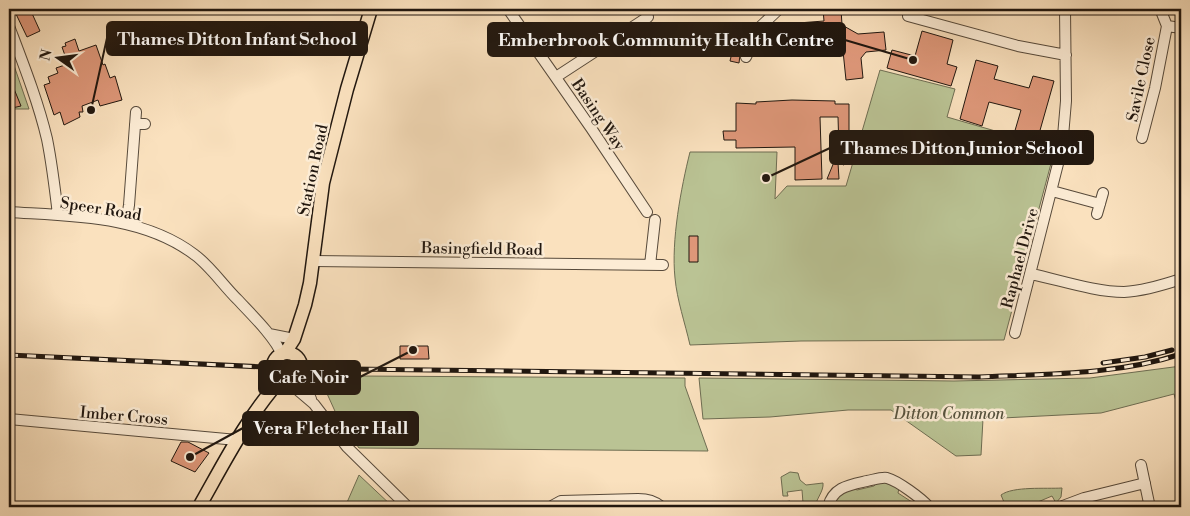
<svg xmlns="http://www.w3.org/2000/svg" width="1190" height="516" font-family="'Libre Bodoni',serif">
	<rect width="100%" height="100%" fill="#fae1be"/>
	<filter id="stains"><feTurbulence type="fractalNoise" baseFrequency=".004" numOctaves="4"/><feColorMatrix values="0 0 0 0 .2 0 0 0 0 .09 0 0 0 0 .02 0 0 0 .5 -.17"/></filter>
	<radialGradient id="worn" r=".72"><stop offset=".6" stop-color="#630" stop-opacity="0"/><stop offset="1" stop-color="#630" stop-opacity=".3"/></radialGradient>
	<path fill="#bac394" stroke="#6e6d52" d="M9 51 29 109H9Z
		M880 70 955 89 947 117 1054 148 1053 156 1004 340 801 341 690 345C685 323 677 300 675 278 671 241 681 188 690 152H777L775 199 787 186H846Z
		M1181 366V419L1174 394 1101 413 983 419 981 455 956 456 891 410H848L770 417 703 419 699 378 954 381 1090 378Z
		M359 376 685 378V386L708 451 359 448 339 420 324 387 358 384Z
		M790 472 798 473 800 480 806 485 823 483C824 491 816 499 815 507H784V502L790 501 792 505 803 503 802 490 787 492 788 496H783L781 477Z
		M359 475 393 507H345Z
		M878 482H889L899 488 898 493 915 504 917 502 924 507H830L835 498 852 487 857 490 874 486Z
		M1062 488 1061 497 1056 503 1052 496 1026 507H1006L1001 495C1013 486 1046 489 1062 488Z"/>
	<path fill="#de9779" stroke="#21170f" d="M30 9 40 31 27 37 16 14Z
		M823 9H841L842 25 858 34 884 32 886 50 866 52 861 58 863 78 846 80 843 51 827 39 799 40 798 23 824 21Z
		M922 31 953 40 947 64 957 67 951 86 887 68 892 50 915 56Z
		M75 39 79 51 96 45 103 65 105 64 110 78 115 76 122 100 100 106 98 100 82 106 83 112H79L80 117 64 125 60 112 54 115 44 85 50 83 48 77 58 73 56 68 68 64 62 47 66 46 65 43Z
		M735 40 744 43 740 55 739 63 730 61Z
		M976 60 998 66 994 79 1029 88 1033 76 1054 81 1037 141 1014 134 1021 110 989 102 982 126 960 119Z
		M9 79H10L21 106 12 108H9Z
		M792 100 835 101V104H849V152L844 165 838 163 839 179H827L839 150 838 117H820L822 179 795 180V147L736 148V140H724L723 131H736V103L756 104V102Z
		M689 236H698V262H689Z
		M400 346H428L429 359H400Z
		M181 442H188L209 453 195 472 171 461Z"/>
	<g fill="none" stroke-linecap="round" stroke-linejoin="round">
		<g stroke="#574a3b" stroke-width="12">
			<path id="minor" d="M508 9 591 128 647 212
				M908 16 1018 46 1066 55
				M9 26C23 63 38 101 47 139 52 164 55 189 58 215
				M1167 26 1181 28
				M746 57 760 27 779 9
				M556 77 648 17
				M135 124H145
				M1142 138 1155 88 1167 26 1161 11
				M1052 191 1100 204
				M9 212C71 216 143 215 195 255 210 266 223 285 237 299 250 313 275 337 282 355
				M1097 214 1103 193
				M126 224 129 205 136 112
				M313 261 663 265
				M650 265 655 220
				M1031 274C1060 280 1095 292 1124 292 1144 291 1163 285 1181 279
				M1015 333 1062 148 1066 101 1065 9
				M269 334 294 339
				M299 374 311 399
				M287 381 314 404 347 447 408 507
				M9 419 237 440
				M1141 465 1149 503
				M550 507 561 501 638 499C648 499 654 501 662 507
				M828 507C833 487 849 485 867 481 873 480 881 477 887 478 898 481 921 498 929 507
				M1060 507 1084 498 1145 483"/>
		</g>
		<g stroke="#21170f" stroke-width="15">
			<path id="major" d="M285 353 294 339 305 305 310 283 323 183 347 89 371 9
				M273 367a14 14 0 1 1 28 0a14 14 0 1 1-28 0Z
				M199 507C224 463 247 417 281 379"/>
		</g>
		<use href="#minor" stroke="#fcecd5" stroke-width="10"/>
		<use href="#major" stroke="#fae1be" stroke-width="12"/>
		<g stroke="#21170f" stroke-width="5">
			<path id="rail" d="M9 355 264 367 350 369 979 377C1047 374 1117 375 1181 354
				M1103 363 1145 357 1172 350"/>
		</g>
		<use href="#rail" stroke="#fcecd5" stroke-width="3" stroke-dasharray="9" stroke-linecap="butt"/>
	</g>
	<g text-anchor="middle" stroke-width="5" stroke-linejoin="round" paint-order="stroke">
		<g font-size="16" fill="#21170f" stroke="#fcecd5">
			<text transform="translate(1140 79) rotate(-78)" y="6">Savile Close</text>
			<text transform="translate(599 114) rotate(56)" y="6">Basing Way</text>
			<text transform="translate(312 170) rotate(-78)" y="6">Station Road</text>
			<text transform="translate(101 208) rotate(9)" y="6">Speer Road</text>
			<text transform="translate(482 248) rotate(1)" y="6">Basingfield Road</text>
			<text transform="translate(1019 258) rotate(-75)" y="6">Raphael Drive</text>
			<text transform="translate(124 415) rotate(5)" y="6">Imber Cross</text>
		</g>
		<g font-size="16" font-style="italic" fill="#57533e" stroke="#fcecd5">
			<text x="949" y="419">Ditton Common</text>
		</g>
	</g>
	<path fill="none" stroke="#21170f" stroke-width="2" d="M91 110L107 38M913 60L845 40M766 178L830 148M413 350L360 377M190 457L243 428"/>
	<g fill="#21170f" stroke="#fcecd5" stroke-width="2">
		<circle cx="91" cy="110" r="5"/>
		<circle cx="913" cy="60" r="5"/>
		<circle cx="766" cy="178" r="5"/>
		<circle cx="413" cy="350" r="5"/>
		<circle cx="190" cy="457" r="5"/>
	</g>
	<g fill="#21170f" stroke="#21170f" stroke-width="2">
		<rect x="107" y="22" width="260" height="33" rx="5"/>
		<rect x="488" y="23" width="357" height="33" rx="5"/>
		<rect x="830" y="131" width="263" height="33" rx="5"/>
		<rect x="259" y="361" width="101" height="33" rx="5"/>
		<rect x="243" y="412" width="175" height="33" rx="5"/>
	</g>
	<g font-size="18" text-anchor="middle" font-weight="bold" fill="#fff">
		<text x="237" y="45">Thames Ditton Infant School</text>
		<text x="666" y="46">Emberbrook Community Health Centre</text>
		<text x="962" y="154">Thames Ditton Junior School</text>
		<text x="309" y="383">Cafe Noir</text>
		<text x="331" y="434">Vera Fletcher Hall</text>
	</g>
	<rect width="1190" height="516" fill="none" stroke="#fae1be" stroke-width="30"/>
	<rect x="10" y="10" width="1170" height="496" fill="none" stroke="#21170f" stroke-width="2.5"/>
	<rect x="15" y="15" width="1160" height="486" fill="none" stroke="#21170f"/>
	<g transform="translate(58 58) rotate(284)" stroke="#fcecd5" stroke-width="4" paint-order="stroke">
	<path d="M0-4L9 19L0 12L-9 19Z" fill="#21170f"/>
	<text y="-8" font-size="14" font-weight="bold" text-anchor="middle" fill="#21170f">N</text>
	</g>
	<rect width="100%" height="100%" filter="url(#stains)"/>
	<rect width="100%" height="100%" fill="url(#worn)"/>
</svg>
